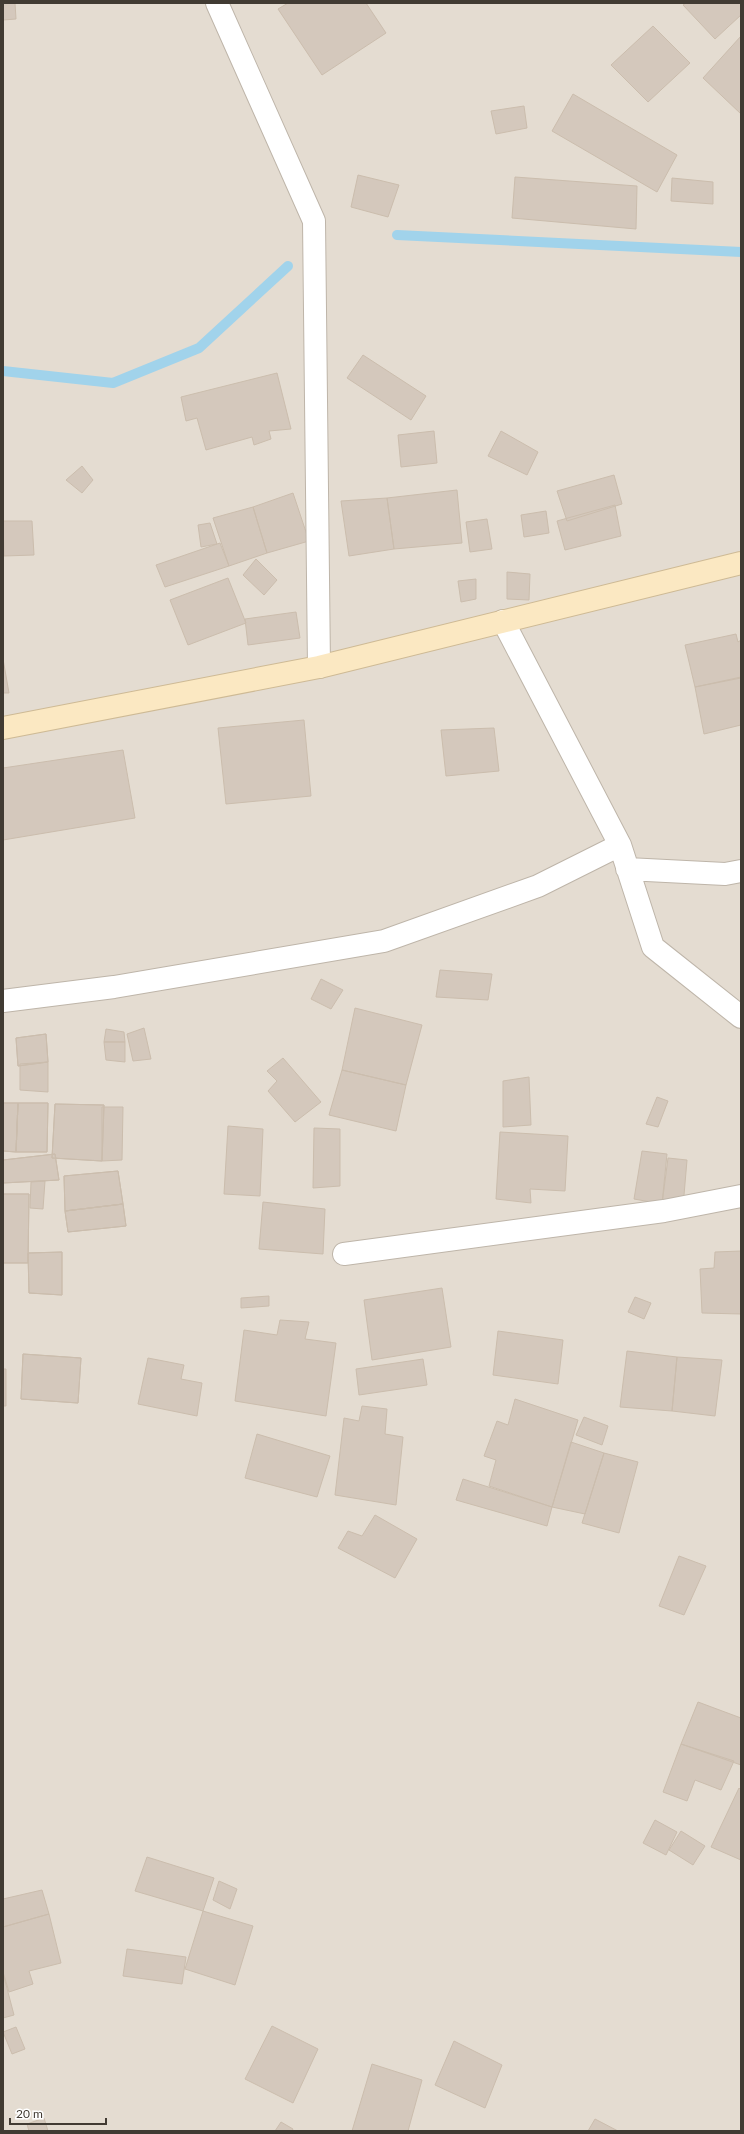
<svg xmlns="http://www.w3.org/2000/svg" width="744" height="2134" font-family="Lato,sans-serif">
	<rect width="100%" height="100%" fill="#f0ebe3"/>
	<path fill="#e4dcd1" d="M3 3H741V2131H3Z"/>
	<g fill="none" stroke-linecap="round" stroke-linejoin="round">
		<path stroke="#a1d3eb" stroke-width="10" d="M397 235 741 252
			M3 371 113 383 199 348 288 266"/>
	</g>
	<path fill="#d4c8bc" stroke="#cbbdad" d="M3 3H15L16 19 3 20Z
		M288 3H366L386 33 322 75 278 9Z
		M686 3H741V15L715 39 683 5Z
		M653 26 690 63 648 102 611 65Z
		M741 36V114L703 78Z
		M573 94 677 155 657 192 552 131Z
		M524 106 527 128 496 134 491 111Z
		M358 175 399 185 388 217 351 207Z
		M515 177 637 186 636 229 512 218Z
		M672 178 713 182V204L671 201Z
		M363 355 426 396 411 420 347 378Z
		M277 373 291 429 269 431 271 439 254 445 252 437 206 450 197 418 186 421 181 397Z
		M434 431 437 463 401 467 398 435Z
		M501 431 538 452 527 475 488 456Z
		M82 466 93 480 82 493 66 480Z
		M614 475 622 504 567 521 557 491Z
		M457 490 462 543 394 549 387 498Z
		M293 493 309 541 267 553 253 507Z
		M387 498 394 549 349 556 341 501Z
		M615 505 621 536 565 550 557 521Z
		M253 507 267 553 229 566 213 518Z
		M546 511 549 533 524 537 521 515Z
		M487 519 492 549 470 552 466 522Z
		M3 521H32L34 555 4 556Z
		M210 523 217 544 201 547 198 525Z
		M220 543 229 566 165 587 156 565Z
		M256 559 277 580 264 595 243 575Z
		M507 572 530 574 529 600 507 599Z
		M228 578 246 623 188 645 170 600Z
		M476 579V599L461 602 458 581Z
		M296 612 300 638 248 645 245 619Z
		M736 634 738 642 741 640V678L695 687 685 645Z
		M3 659 9 693H3Z
		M741 677V725L704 734 695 687Z
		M304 720 311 796 226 804 218 728Z
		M494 728 499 771 446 776 441 730Z
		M123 750 135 818 3 840V768Z
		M440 970 492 974 488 1000 436 997Z
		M321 979 343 990 331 1009 311 999Z
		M355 1008 422 1025 406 1085 342 1070Z
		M144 1028 151 1059 133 1061 127 1034Z
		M106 1029 124 1032 125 1042H104Z
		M46 1034 48 1062 18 1066 16 1038Z
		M46 1034 48 1062 18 1066 16 1038Z
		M104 1042H125V1062L106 1060Z
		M283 1058 321 1102 295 1122 268 1091 277 1081 267 1071Z
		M48 1062V1092L20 1090V1064Z
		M342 1070 406 1085 396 1131 329 1115Z
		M529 1077 531 1125 503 1127V1081Z
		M657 1097 668 1101 658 1127 646 1124Z
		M3 1103H18L16 1152 3 1151Z
		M3 1103H18L16 1152 3 1151Z
		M18 1103H48L47 1152H16Z
		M18 1103H48L47 1152H16Z
		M55 1104 104 1105 102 1161 52 1158Z
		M55 1104 104 1105 102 1161 52 1158Z
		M102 1107H123L122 1160 102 1161Z
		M228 1126 263 1129 260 1196 224 1194Z
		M314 1128 340 1129V1186L313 1188Z
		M500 1132 568 1136 565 1191 530 1189 531 1203 496 1199Z
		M642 1151 667 1154 662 1204 634 1199Z
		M55 1154 59 1180 3 1183V1160Z
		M55 1154 59 1180 3 1183V1160Z
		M668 1158 687 1160 683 1207 662 1204Z
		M118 1171 123 1204 65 1211 64 1176Z
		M118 1171 123 1204 65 1211 64 1176Z
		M45 1181 43 1209 30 1208 31 1182Z
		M3 1194H29L28 1263H3Z
		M3 1194H29L28 1263H3Z
		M263 1202 325 1209 323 1254 259 1249Z
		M123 1204 126 1226 68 1232 65 1211Z
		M123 1204 126 1226 68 1232 65 1211Z
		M741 1251V1314L702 1313 700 1269 714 1268 715 1252Z
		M62 1252V1295L29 1293 28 1253Z
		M62 1252V1295L29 1293 28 1253Z
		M442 1288 451 1347 372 1360 364 1300Z
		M269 1296V1306L241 1308V1298Z
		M635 1297 651 1303 644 1319 628 1312Z
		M280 1320 309 1322 305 1339 336 1343 326 1416 235 1401 244 1330 277 1335Z
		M498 1331 563 1340 558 1384 493 1375Z
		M627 1351 677 1357 672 1411 620 1407Z
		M23 1354 81 1358 78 1403 21 1399Z
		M23 1354 81 1358 78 1403 21 1399Z
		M677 1357 722 1360 715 1416 672 1411Z
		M148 1358 184 1365 181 1379 202 1383 197 1416 138 1404Z
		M423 1359 427 1385 359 1395 356 1369Z
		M3 1369H6V1406H3Z
		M515 1399 578 1420 552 1507 489 1486 496 1460 484 1456 497 1421 508 1425Z
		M362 1406 387 1409 385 1434 403 1437 396 1505 335 1495 344 1418 359 1421Z
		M584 1417 608 1426 602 1445 576 1435Z
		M257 1434 330 1456 317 1497 245 1478Z
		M571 1442 604 1453 585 1514 552 1507Z
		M604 1453 638 1462 619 1533 582 1523Z
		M463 1479 552 1507 547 1526 456 1500Z
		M375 1515 417 1539 395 1578 338 1548 348 1531 362 1536Z
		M679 1556 706 1566 684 1615 659 1606Z
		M698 1702 741 1718V1765L681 1744Z
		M681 1744 734 1761 721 1790 695 1780 687 1801 663 1792Z
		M739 1788 741 1790V1860L711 1847Z
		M655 1820 677 1832 666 1855 643 1843Z
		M681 1831 705 1846 693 1865 669 1850Z
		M147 1857 214 1878 203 1911 135 1891Z
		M219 1881 237 1889 230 1909 213 1900Z
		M42 1890 49 1914 3 1927V1899Z
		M203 1911 253 1926 235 1985 185 1969Z
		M49 1914 61 1963 29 1971 33 1984 9 1992 3 1972V1927Z
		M127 1949 186 1957 182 1984 123 1976Z
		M3 1973 14 2015 3 2018Z
		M272 2026 318 2049 293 2103 245 2079Z
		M16 2027 25 2049 12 2054 3 2032Z
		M454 2041 502 2065 485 2108 435 2085Z
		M372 2064 422 2080 408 2131H352Z
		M44 2118 48 2131H29L27 2124Z
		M595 2119 618 2131H588Z
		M281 2122 293 2129 292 2131H275Z"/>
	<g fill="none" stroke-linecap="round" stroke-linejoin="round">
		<g stroke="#beb5a9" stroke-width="24">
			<path id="street" d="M217 3 314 221 319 667
				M503 621 620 845 653 947 741 1017
				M627 869 725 874 741 871
				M3 1001 114 987 384 941 538 886 620 845
				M344 1254 664 1211 741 1196"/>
		</g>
		<g stroke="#ceba95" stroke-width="24">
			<path id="secondary" d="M3 728 319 667 741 563"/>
		</g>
		<use href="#street" stroke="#fff" stroke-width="22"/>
		<use href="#secondary" stroke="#fbe8c2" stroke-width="22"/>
	</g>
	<rect width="744" height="2134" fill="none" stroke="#413b33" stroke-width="8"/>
	<path d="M10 2118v6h96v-6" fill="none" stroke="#413b33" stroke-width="2"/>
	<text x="16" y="2118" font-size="12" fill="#413b33" stroke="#ffffff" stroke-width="3" paint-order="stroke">20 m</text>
</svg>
